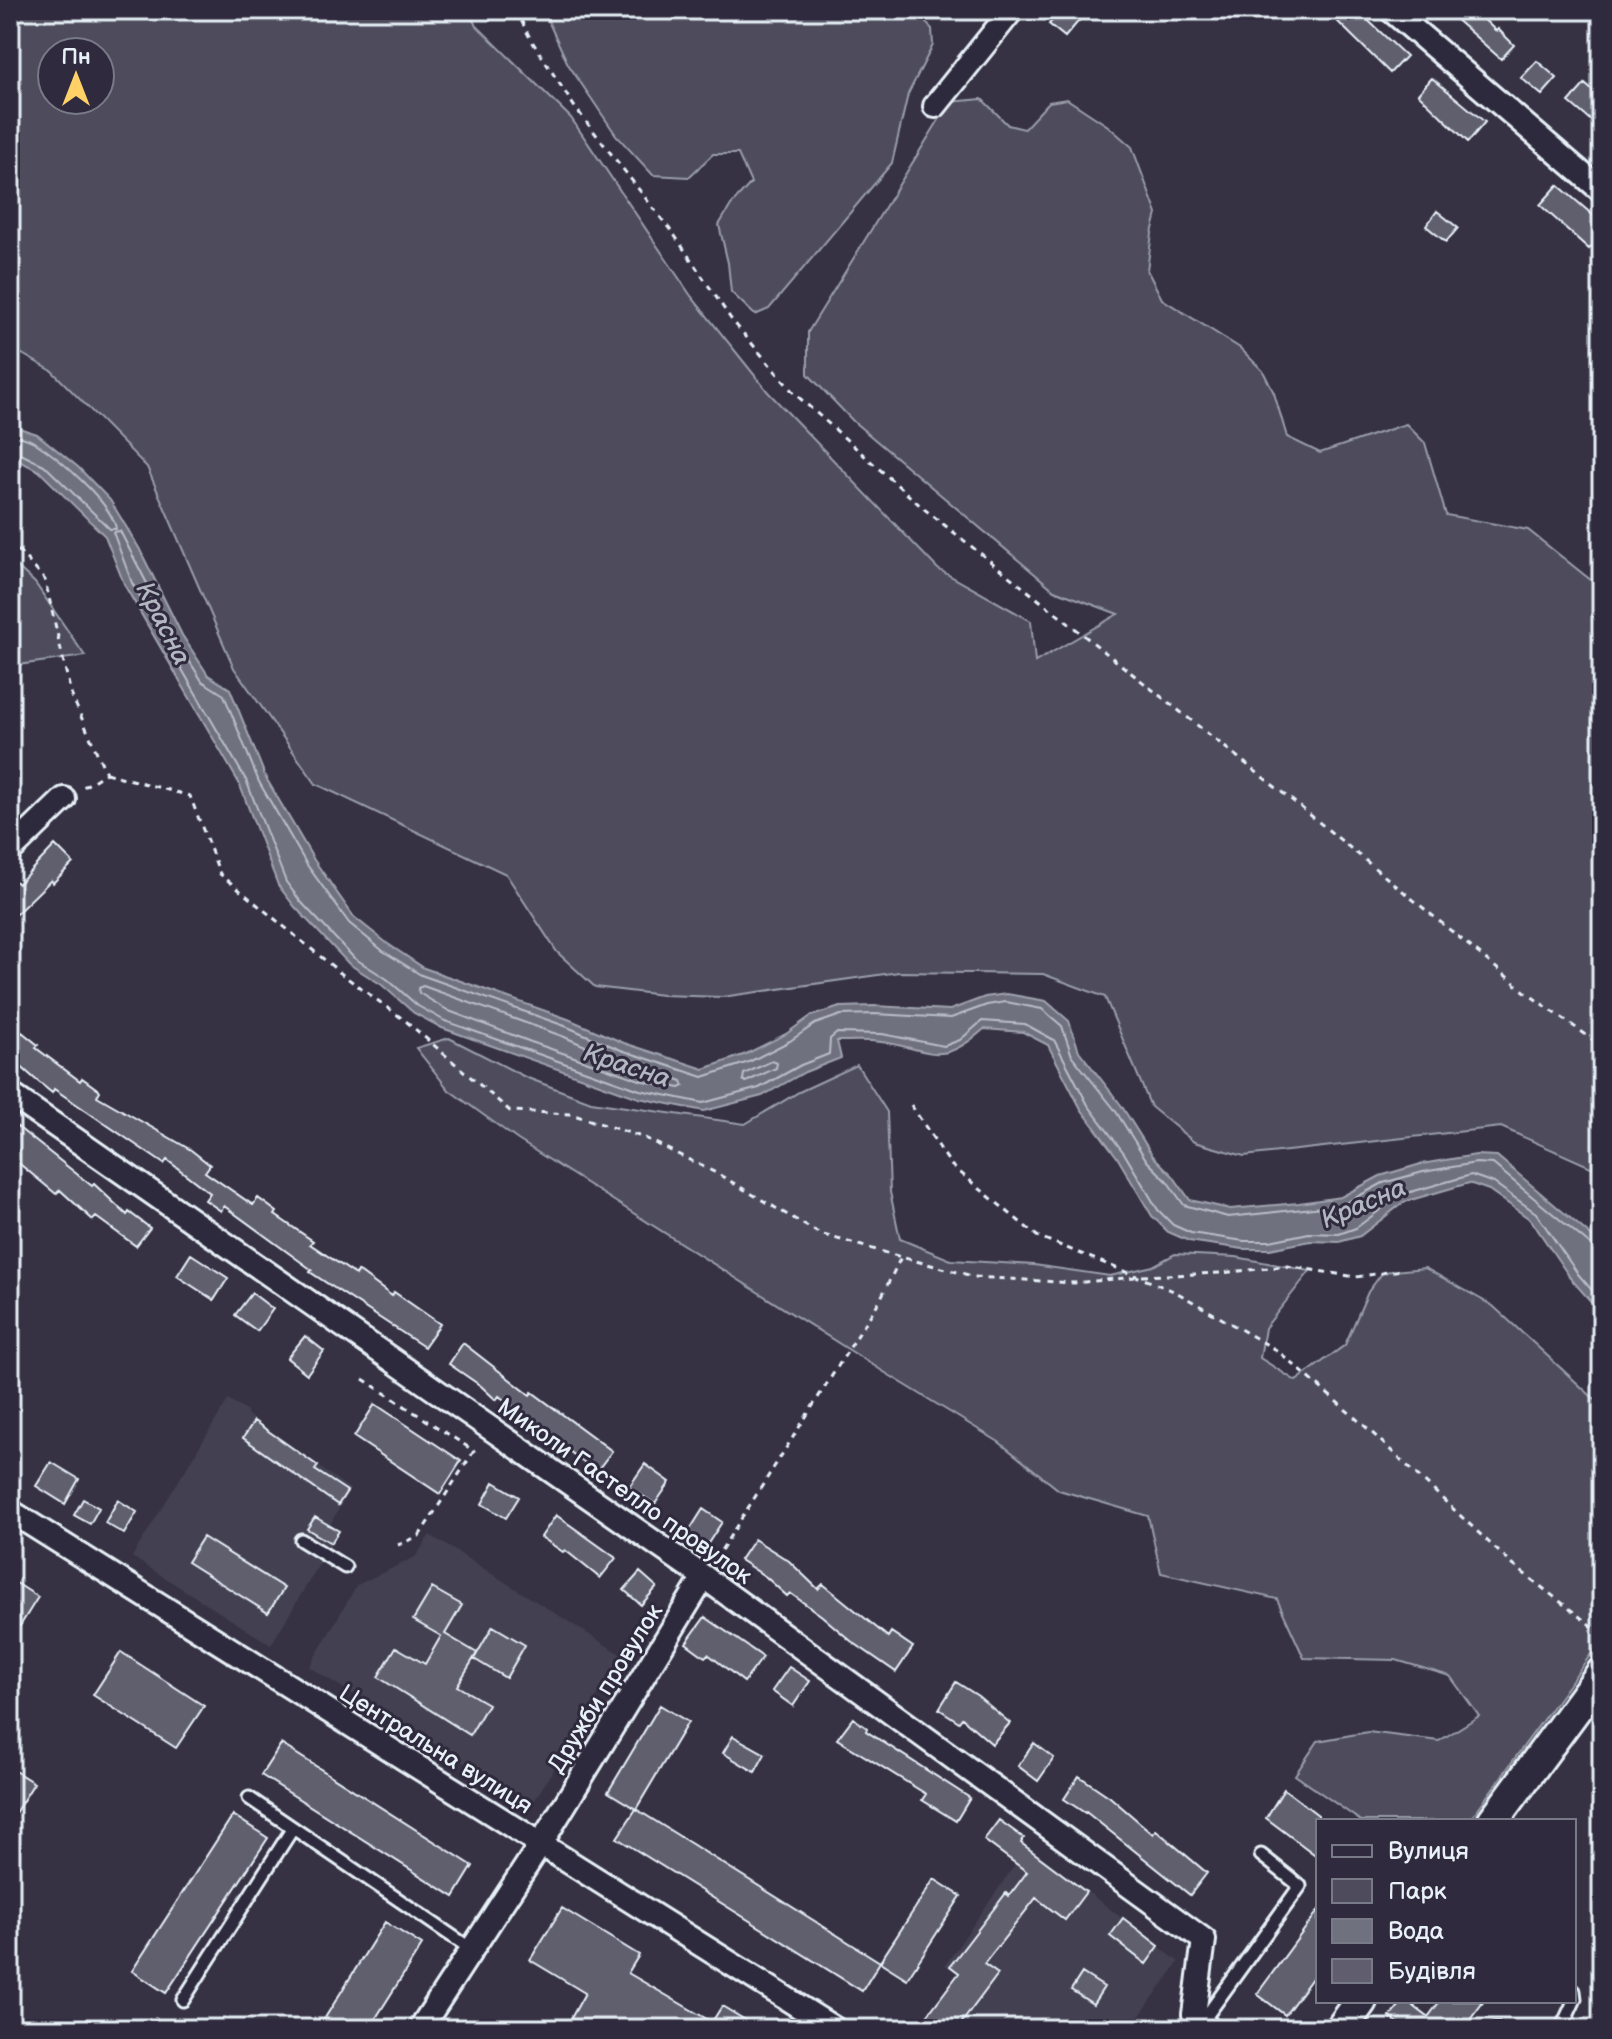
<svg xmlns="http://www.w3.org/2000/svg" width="1612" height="2039" font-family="'Balsamiq Sans',sans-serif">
	<rect width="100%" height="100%" fill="#363244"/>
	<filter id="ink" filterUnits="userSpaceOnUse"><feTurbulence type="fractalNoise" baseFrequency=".0125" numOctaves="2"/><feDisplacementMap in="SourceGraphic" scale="16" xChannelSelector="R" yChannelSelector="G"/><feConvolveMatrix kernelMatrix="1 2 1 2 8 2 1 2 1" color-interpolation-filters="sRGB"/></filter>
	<g filter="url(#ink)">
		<path fill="#433f51" d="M228 1400 248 1412 247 1414 255 1421 350 1489 330 1525 339 1531 271 1645 132 1557Z
			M430 1535 622 1655 532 1805 309 1667 357 1585 415 1557Z
			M1028 1846 1179 1962 1130 2029H917L958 1973 945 1965Z"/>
		<path fill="#4d4b5c" stroke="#9a9eaa" stroke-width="2" fill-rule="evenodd" d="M10 10H468L475 24 571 118 691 296 768 392 938 569 1031 621 1035 662 1118 614 1054 590 854 422 808 374V332L950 102 982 99 1008 125 1024 129 1049 102 1067 99 1108 126 1132 147 1157 214 1152 233 1147 270 1162 299 1240 348 1263 371 1274 393 1287 437 1320 453 1406 424 1425 443 1446 515 1528 530 1602 589V1172L1501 1127 1244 1156 1194 1142 1151 1107 1105 997 1043 974 899 972 722 997 662 995 595 987 557 952 506 874 316 784 234 668 147 467 52 371 10 347ZM52 52H100V100H52Z
			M543 10H914L932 29 933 45 908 94 892 163 769 309 755 315 731 292 728 263 719 225 731 205 751 183 738 154H713L689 177 653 175 616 135 568 64Z
			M10 560 35 583 85 656 10 666Z
			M449 1038 525 1077 591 1102 745 1124 799 1092 857 1065 887 1112 890 1192 900 1239 951 1260 1034 1265 1110 1276 1153 1266 1175 1254 1236 1257 1310 1271 1265 1328 1260 1358 1296 1381 1345 1345 1368 1292 1383 1272 1425 1268 1493 1306 1602 1406V1639L1469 1821H1361L1295 1775 1318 1741 1368 1732 1439 1741 1479 1716 1450 1676 1396 1660 1304 1658 1277 1599 1161 1573 1148 1516 1059 1490 999 1442 884 1372 518 1140 449 1090 416 1048Z"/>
		<path fill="#70717f" stroke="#a0a4af" stroke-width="2" d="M10 425 37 434 78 467 110 500 139 548 182 635 208 675 230 689 266 778 314 860 354 917 388 944 424 968 568 1019 624 1043 704 1069 746 1054 786 1034 811 1016 840 1007 874 1006 950 1010 985 997 1007 994 1046 1001 1069 1021 1079 1051 1121 1105 1153 1156 1173 1176 1190 1200 1230 1209 1299 1203 1341 1197 1380 1176 1421 1164 1476 1155 1497 1156 1602 1245V1314L1571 1279 1531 1220 1489 1190 1469 1183 1404 1202 1360 1236 1339 1242 1310 1241 1270 1249H1243L1189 1241 1168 1232 1152 1216 1117 1157 1081 1109 1048 1045 1023 1032 984 1029C939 1069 932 1049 881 1042 867 1040 851 1041 837 1041L841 1058 805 1072 762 1096 704 1111 639 1098 442 1028 414 1013 382 985 349 964 295 907 278 885 239 783 125 586 105 536 39 471 10 456Z"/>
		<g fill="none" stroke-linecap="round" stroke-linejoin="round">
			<path stroke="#b8bec8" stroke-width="2" d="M10 433C18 436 27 438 34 442 57 456 112 503 116 529H110L44 465 10 449
				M423 986 562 1036 618 1060 682 1081 684 1086 680 1088 643 1081 531 1042 449 1011 419 993 418 988Z
				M772 1061 777 1063 776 1068 746 1082 743 1080 744 1074Z
				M1602 1250 1594 1248 1493 1164 1476 1163 1423 1172 1383 1183 1342 1205 1228 1217 1184 1205 1167 1181 1147 1161 1115 1110 1072 1056 1062 1026 1042 1009 1006 1002 987 1005 951 1018 874 1014 841 1015 815 1024 790 1041 749 1062 703 1077 621 1050 565 1026 421 975 383 951 349 923 307 865 259 782 224 695 202 681 176 640 120 531 113 532 132 583 246 780 286 882 301 902 354 958 387 979 418 1006 445 1021 640 1090 703 1103 759 1088 801 1065 829 1054 830 1039 837 1033 882 1034 944 1046 960 1040 982 1021 1025 1024 1054 1040 1088 1105 1124 1153 1158 1210 1173 1225 1191 1233 1244 1241H1270L1309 1233 1339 1234 1356 1228 1400 1195 1471 1175 1494 1183 1536 1213 1578 1274 1602 1302"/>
		</g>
		<path fill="#605e6e" stroke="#e8f1f8" stroke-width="2" d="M1061 10H1088L1065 37 1049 24Z
			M1326 10H1357L1406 56 1390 73Z
			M1445 10H1474L1496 31 1498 29 1514 45 1501 59Z
			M1537 61 1557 78 1542 95 1521 78Z
			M1432 78 1485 122 1468 142 1418 94Z
			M1585 84 1602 99V130L1569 102Z
			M1558 185 1602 223V236L1589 249 1540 205Z
			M1437 211 1458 228 1446 242 1426 226Z
			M55 845 73 863 53 883 51 880 10 920V876L18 884Z
			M22 1032 38 1045 36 1048 80 1081 82 1078 100 1091 97 1096 191 1150 210 1165 205 1172 253 1205 258 1198 277 1212 275 1215 313 1241 310 1244 356 1275 358 1271 392 1296 394 1292 440 1324 424 1347 310 1272 312 1270 224 1206 221 1211 205 1200 210 1193 167 1160 164 1164 54 1089 52 1093 35 1079 10 1057V1046Z
			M10 1121 92 1186 94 1184 127 1215 129 1212 150 1228 136 1246 96 1217 93 1220 60 1190 56 1194 10 1156Z
			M191 1254 228 1278 214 1300 177 1276Z
			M252 1293 273 1309 257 1331 235 1315Z
			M305 1336 324 1351 307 1374 287 1358Z
			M463 1343 530 1395 532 1392 612 1451 596 1472 499 1396 496 1400 481 1386 449 1364Z
			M375 1404 461 1461 440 1494 354 1437Z
			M254 1421 318 1466 315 1470 347 1491 338 1505 243 1438Z
			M51 1462 79 1479 65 1504 36 1486Z
			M645 1464 670 1482 655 1504 629 1487Z
			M494 1482 519 1497 506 1518 482 1504Z
			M83 1499 99 1508 90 1524 74 1515Z
			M118 1500 137 1512 124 1534 105 1523Z
			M703 1509 722 1522 705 1548 686 1536Z
			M556 1515 616 1558 600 1578 565 1550 563 1552 541 1537Z
			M315 1517 339 1531 331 1543 307 1529Z
			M203 1537 284 1588 268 1613 187 1562Z
			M754 1539 789 1561 818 1589 823 1584 888 1637 891 1632 913 1647 896 1672 851 1641 822 1616 790 1593 787 1596 766 1577 740 1560Z
			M640 1572 657 1587 641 1605 624 1590Z
			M10 1579 38 1597 20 1626 10 1620Z
			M432 1588 462 1605 445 1634 477 1653 457 1686 488 1704 470 1735 378 1677 396 1647 425 1664 441 1636 413 1620Z
			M705 1617 763 1657 744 1682 708 1654 705 1657 686 1643Z
			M493 1626 525 1645 506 1678 474 1659Z
			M121 1652 204 1706 176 1748 93 1695Z
			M789 1667 810 1681 793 1706 772 1691Z
			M956 1682 978 1696 1010 1723 992 1744 962 1718 959 1722 939 1709Z
			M660 1705 688 1722 636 1809 608 1792Z
			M853 1718 867 1728 866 1731 970 1798 956 1821 922 1800 926 1794 837 1739Z
			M733 1736 765 1754 755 1772 723 1753Z
			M1034 1743 1054 1758 1038 1781 1018 1766Z
			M281 1744 473 1866 454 1897 261 1775Z
			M10 1768 34 1783 10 1821Z
			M1079 1776 1110 1797 1153 1834 1156 1830 1207 1873 1190 1895 1086 1812 1085 1813 1064 1799Z
			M1284 1789 1318 1815V1857L1266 1818Z
			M636 1809 880 1962 862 1991 617 1838Z
			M233 1815 268 1838 166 1993 132 1971Z
			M999 1820 1024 1838 1021 1843 1086 1892 1065 1920 1036 1898 984 1964 998 1974 957 2029H917L959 1973 950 1966 1006 1893 1009 1896 1027 1872 984 1840Z
			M934 1879 961 1896 907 1979 880 1962Z
			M562 1908 639 1955 628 1973 712 2022 722 2006 760 2029H565L585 1993 530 1960Z
			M1318 1911V1970L1285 2015 1257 1994Z
			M1123 1918 1159 1946 1146 1964 1110 1936Z
			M385 1922 422 1945 369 2029H318Z
			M1082 1973 1104 1987 1093 2004 1071 1990Z
			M1403 2001H1407L1428 2017 1440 2001H1484L1463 2029H1406L1390 2017Z"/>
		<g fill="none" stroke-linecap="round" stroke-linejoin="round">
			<g stroke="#e8f1f8" stroke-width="17">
				<path id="lane" d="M301 1540 345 1567
					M249 1798 471 1949
					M183 2000 293 1828
					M1202 2022 1300 1886 1261 1855
					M1495 2029H1497
					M1561 2029 1575 1999 1574 1991"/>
			</g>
			<g stroke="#e8f1f8" stroke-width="28">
				<path id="street" d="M1391 10 1602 191
					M935 106 1012 10
					M10 851 64 799
					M10 1094 704 1577 1204 1940 1194 2014 1209 2029
					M10 1511 835 2029
					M420 2029 540 1845 704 1577"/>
			</g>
			<g stroke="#e8f1f8" stroke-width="36">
				<path id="secondary" d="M1493 1821 1602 1673
					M1341 2029 1361 2001"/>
			</g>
			<path stroke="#e8f1f8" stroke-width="3" stroke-dasharray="6 6" stroke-linecap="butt" d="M516 10 530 38 574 106 675 236 731 319 793 392 923 508 1298 805 1528 994 1602 1046
				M10 541 45 580 71 694 106 773 80 789
				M106 773 190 796 220 874 343 975 407 1022 510 1111 571 1114 645 1138 718 1174 820 1234 901 1257
				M911 1105 951 1165 1037 1236 1176 1292 1278 1351 1367 1428 1513 1565 1602 1634
				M1142 1276 1221 1273 1287 1266 1356 1277 1401 1270
				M363 1379 474 1451 419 1536 398 1545
				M715 1560 880 1300 901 1257 976 1277 1074 1283 1135 1277"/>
			<use href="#lane" stroke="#2f2a3d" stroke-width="11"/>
			<use href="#street" stroke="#2f2a3d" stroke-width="22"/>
			<use href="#secondary" stroke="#2f2a3d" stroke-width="30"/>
		</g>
	</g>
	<g text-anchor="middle" stroke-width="6" stroke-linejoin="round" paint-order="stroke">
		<g font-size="24" fill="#e8f1f8" stroke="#2f2a3d">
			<text transform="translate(625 1491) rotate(35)" y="8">Миколи Гастелло провулок</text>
			<text transform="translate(605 1688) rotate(-58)" y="8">Дружби провулок</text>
			<text transform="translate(436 1749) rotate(32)" y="8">Центральна вулиця</text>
		</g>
		<g font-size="26" font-style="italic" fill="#b2b7c2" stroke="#2f2a3d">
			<text transform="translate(164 623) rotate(63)" y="9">Красна</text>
			<text transform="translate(627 1065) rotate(18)" y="9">Красна</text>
			<text transform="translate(1363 1203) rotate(-23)" y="9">Красна</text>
		</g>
	</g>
	<rect width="1612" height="2039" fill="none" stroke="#2f2a3d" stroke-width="40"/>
	<rect x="20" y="20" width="1572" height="1999" fill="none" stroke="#e8f1f8" stroke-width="3" filter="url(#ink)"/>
	<rect x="1316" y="1819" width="260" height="184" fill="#2f2a3d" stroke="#797a88" stroke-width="2"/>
	<rect x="1332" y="1845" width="40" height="12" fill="#2f2a3d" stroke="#797a88" stroke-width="2"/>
	<text x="1388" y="1859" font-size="24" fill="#e8f1f8">Вулиця</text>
	<rect x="1332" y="1879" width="40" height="24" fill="#4d4b5c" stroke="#797a88" stroke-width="2"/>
	<text x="1388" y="1899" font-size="24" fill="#e8f1f8">Парк</text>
	<rect x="1332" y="1919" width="40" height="24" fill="#70717f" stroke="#797a88" stroke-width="2"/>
	<text x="1388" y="1939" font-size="24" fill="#e8f1f8">Вода</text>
	<rect x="1332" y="1959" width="40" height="24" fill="#605e6e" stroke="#797a88" stroke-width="2"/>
	<text x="1388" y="1979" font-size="24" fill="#e8f1f8">Будівля</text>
	<g transform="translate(76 76)"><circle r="38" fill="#2f2a3d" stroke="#797a88" stroke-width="2"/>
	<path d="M0-6L14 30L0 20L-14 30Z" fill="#ffd166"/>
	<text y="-12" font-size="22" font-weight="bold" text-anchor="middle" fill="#e8f1f8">Пн</text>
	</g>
</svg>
